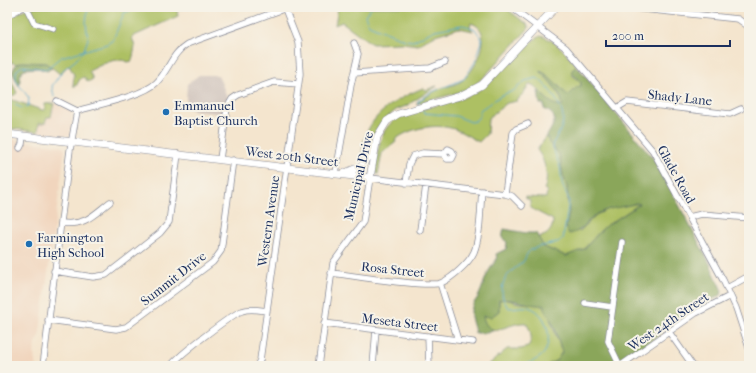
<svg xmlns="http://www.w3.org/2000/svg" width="756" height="373" font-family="'IM FELL French Canon',serif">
	<rect width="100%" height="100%" fill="#f7f3e8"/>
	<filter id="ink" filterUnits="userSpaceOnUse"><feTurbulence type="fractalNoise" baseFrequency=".025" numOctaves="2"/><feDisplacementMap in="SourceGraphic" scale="8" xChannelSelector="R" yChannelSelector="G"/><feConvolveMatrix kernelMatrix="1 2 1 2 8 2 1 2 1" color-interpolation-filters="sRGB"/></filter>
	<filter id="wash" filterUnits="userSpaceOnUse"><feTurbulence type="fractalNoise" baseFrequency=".012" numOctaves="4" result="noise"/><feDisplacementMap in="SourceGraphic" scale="16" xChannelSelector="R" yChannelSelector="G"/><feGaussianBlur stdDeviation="0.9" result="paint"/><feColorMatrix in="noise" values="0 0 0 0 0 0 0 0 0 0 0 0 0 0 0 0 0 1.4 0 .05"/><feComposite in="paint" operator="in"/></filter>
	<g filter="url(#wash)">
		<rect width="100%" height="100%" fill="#f4e5ce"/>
		<path fill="#f1d5bd" d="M54 103 71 111 72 119 70 136 38 132 39 123 47 117H52Z
			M7 139 61 146 65 149 39 338 35 344 34 354 36 366H7Z"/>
		<path fill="#cec1ba" d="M199 75H218L228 99 223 114 191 110 186 100 187 84Z"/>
		<path fill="#adc064" stroke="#647861" d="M29 7H186L177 11 178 16 132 37 135 47 132 61 128 62C116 56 101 65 89 71L93 79 88 82 84 77 80 79 76 86H73L74 75 69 65 60 74 46 63 22 62 16 64 11 62 8 74 17 93 13 96C4 89 7 32 7 19Z
			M338 7H347L350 9 352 7H504L527 24 529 28 485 76 473 86 457 93 416 104C422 98 432 93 439 89 446 86 453 86 460 82 475 73 497 31 471 23L470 27 473 31 459 28 435 35 418 45 402 43 372 44 342 22 335 25Z
			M541 36C556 40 567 54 577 66L572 70V75L581 83V86L568 96 557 84 541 72C550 82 560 92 563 105 547 108 541 87 530 84L517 101 507 103 488 118 487 134 479 142C471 138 463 132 454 129 436 123 409 128 395 140L396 142 382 153 378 174H377L375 170C378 154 378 134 392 122 413 105 456 107 482 88 494 79 532 37 541 36Z
			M437 86 406 106 396 110 384 120 376 130 365 154 362 153C363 147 363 140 366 135 374 111 401 97 423 88L426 90Z
			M7 98 42 110H45V104L54 103 51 117H47L45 123H39L38 132 7 128Z
			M547 136 549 143 559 154 563 175 567 187 569 212 566 229 580 231 596 215 611 208 641 203 603 228 584 249 566 256 544 247 537 237C547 237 553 230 553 220L530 208V201L524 197 546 198 547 191 544 189C550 178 544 158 537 150Z
			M504 299 519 303 545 305 562 352 557 360 546 366H487L507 349H521L528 347C533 339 531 330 526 323 510 321 487 343 483 316 491 317 493 316 499 311V300Z"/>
		<path fill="#8aa65a" stroke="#526a5c" d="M22 62 46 63 52 68 47 71 38 68 24 69 21 73 19 86 12 72 16 64Z
			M577 66 657 163 709 262 722 291 721 295 694 309 634 353 611 366H546L557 360 562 352 554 326 545 309V305C530 307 513 297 499 300V311L491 317 483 316C484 324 488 328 495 330L487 333H475C474 326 470 318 471 312 471 305 476 301 479 295 486 279 485 274 497 259L496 254 506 249 507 242 502 238 504 229 526 233H536L544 247 566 256 584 249 603 228 640 204 636 203C623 208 609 207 597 214 586 221 583 232 569 234L566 229 569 212 567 187 563 175 559 154 549 143 547 136C554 123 560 116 544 109V104H540L538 91C546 97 552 107 563 105 560 91 550 81 540 71L546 74 568 96 577 87 581 86V83L572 73V70Z"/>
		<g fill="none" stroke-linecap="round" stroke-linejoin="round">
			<path stroke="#50a5cc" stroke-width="1" d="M372 7 365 15 369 25 405 40 413 41 435 30 462 25 474 28 481 37 482 42 475 62 464 79 432 92 418 101 419 104
				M54 97 52 86 63 70 76 60 84 50 88 39 86 22 88 7
				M7 101 22 108 28 106 29 98 16 81V71L22 66 46 69 61 57 107 44 113 40 124 13 139 7
				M423 110 424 113 456 116 471 122 475 121 479 117 480 110 502 95 513 91 525 81 537 78C547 85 563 105 563 119 563 129 556 137 552 145L560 167 562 184 569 200 563 239C554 246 541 244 531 250 526 253 526 258 523 262 519 266 514 268 511 272 500 281 499 298 509 308 515 308 522 306 527 307 546 310 554 338 544 353 540 359 530 362 523 366"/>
		</g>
	</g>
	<g filter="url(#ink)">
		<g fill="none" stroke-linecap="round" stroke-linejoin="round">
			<g stroke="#888a96" stroke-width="7">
				<path id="minor" d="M26 7 34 23 53 29
					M511 7 566 48 653 151 723 280 736 308 749 348
					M623 7 738 19 749 27
					M7 33 8 35
					M354 73 430 68 445 62
					M57 101 77 111C96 105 143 96 156 83 168 72 172 53 187 44L289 7
					M617 108 627 102 730 114 741 109
					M20 148 22 144 23 136
					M220 159 227 108 232 99 238 95 274 82 298 84
					M336 173 351 85 358 54 354 43
					M406 183 409 164 413 156 423 153 444 154 448 149 452 151 454 155 452 159H447L444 154
					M505 194 513 133 516 129 528 124
					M689 217 702 214 749 218
					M61 223C85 226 92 216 110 202
					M420 230 426 185
					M54 271 93 277 106 275 160 233 169 222 178 154
					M331 273C351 275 425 288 441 283 452 278 469 263 474 252 481 234 480 210 482 191
					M440 283 458 340
					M727 288 749 276
					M585 303 612 307
					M48 320 116 329 126 327 213 262 221 251 233 160
					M324 323 473 342
					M669 332 693 366
					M428 336 429 366
					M43 366 70 150 77 111
					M171 366C176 357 232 314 242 311 250 308 259 310 267 311
					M257 366 260 360 300 74 298 42 285 9
					M319 366 333 263 363 222 370 178 505 194 512 196 522 206
					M373 366 376 330
					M620 366 696 313 730 296
					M620 366 608 341 622 242"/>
			</g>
			<g stroke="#888a96" stroke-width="8">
				<path id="major" d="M7 15 22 7
					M7 134 370 178 377 137 387 121 398 114 460 96 482 85 556 7
					M345 173 362 166 373 146"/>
			</g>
			<use href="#minor" stroke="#fff" stroke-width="5.5"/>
			<use href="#major" stroke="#fff" stroke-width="7"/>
		</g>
	</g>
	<g fill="#1f6fb2" stroke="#f7f3e8" stroke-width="1.5">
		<circle cx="166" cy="112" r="4"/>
		<circle cx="29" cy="244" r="4"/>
	</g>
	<g text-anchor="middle" stroke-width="4" stroke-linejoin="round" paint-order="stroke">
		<g font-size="13" fill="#1b2f5e" stroke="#f7f3e8">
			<text transform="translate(680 97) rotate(6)" y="5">Shady Lane</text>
			<text transform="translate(292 156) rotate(7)" y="5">West 20th Street</text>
			<text transform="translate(677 174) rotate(61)" y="5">Glade Road</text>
			<text transform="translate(358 176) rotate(-77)" y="5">Municipal Drive</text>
			<text transform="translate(268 221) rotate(-82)" y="5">Western Avenue</text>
			<text transform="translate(393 269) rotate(6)" y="5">Rosa Street</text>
			<text transform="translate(173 278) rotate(-38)" y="5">Summit Drive</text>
			<text transform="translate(668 321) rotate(-34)" y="5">West 24th Street</text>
			<text transform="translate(400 322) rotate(7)" y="5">Meseta Street</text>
		</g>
		<g font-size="13" fill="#1b2f5e" stroke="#f7f3e8" text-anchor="start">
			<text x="174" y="110">Emmanuel<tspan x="174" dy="15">Baptist Church</tspan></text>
			<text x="37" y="242">Farmington<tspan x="37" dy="15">High School</tspan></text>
		</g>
	</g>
	<rect width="756" height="373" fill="none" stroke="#f7f3e8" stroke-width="24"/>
	<path d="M606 40v6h124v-6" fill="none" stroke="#1b2f5e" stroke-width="2"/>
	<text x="612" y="40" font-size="12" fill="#1b2f5e" stroke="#f7f3e8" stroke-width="3" paint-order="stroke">200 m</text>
</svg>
